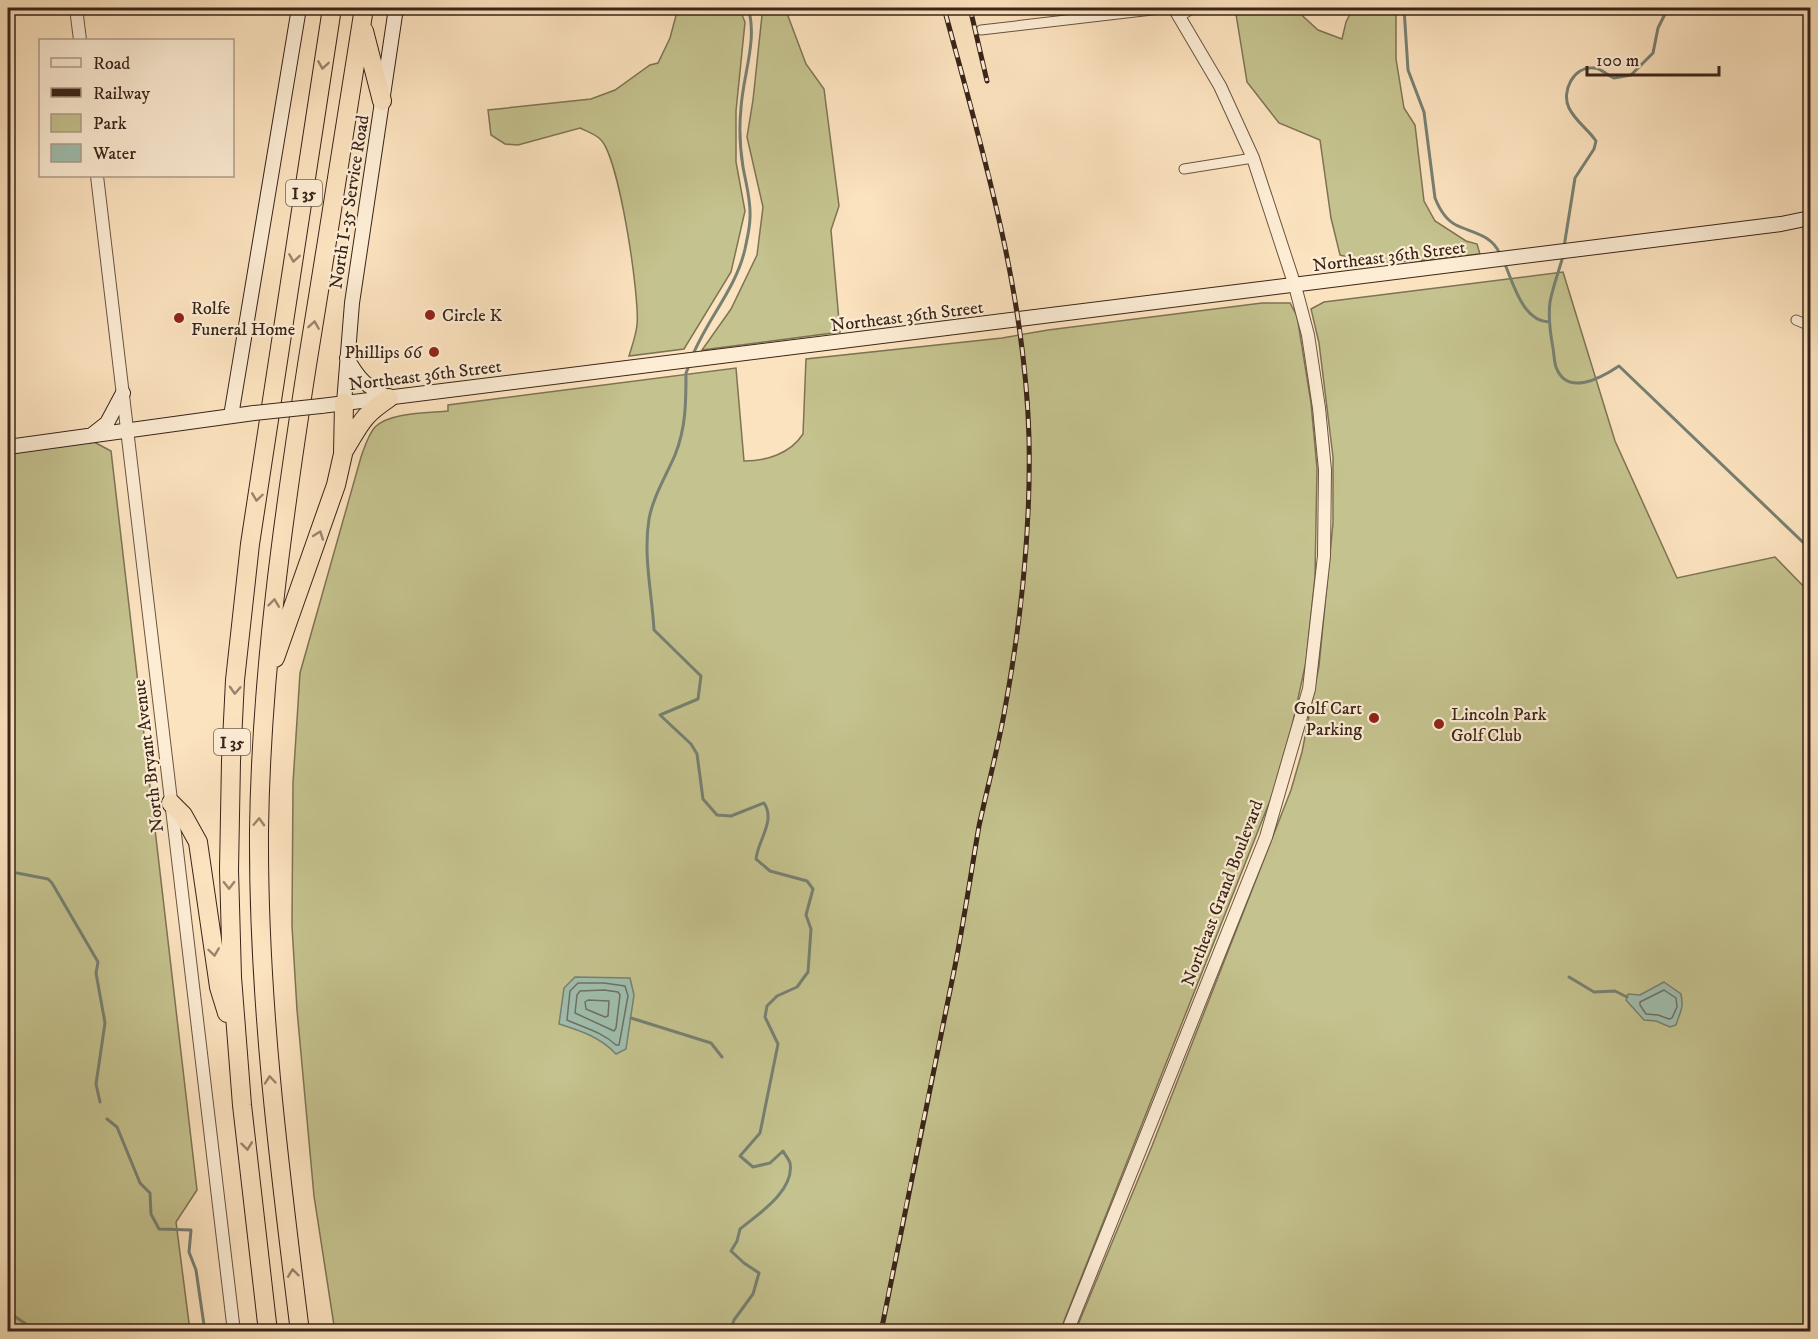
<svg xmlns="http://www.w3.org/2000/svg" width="1818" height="1339" font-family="'IM FELL DW Pica',serif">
	<rect width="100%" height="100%" fill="#fce3bf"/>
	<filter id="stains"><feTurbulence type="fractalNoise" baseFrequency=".00333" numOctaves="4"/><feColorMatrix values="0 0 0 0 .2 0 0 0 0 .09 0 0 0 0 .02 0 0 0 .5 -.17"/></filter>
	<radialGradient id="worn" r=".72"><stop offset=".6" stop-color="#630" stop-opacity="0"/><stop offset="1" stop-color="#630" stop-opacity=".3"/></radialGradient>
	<path fill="#c4c28e" stroke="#7e7354" stroke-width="1.5" d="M678 8H739L745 22 736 111V162L745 211 731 272 684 349 629 356C632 346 636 335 637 325 640 298 619 155 600 139 595 134 586 131 580 128L518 145 505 144 491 135 488 110 591 99 615 90 650 65 658 63 670 38Z
		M760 8H785L806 64 824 89 839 206 831 230 840 332 702 350 731 309 757 255 763 207 747 137 753 100 762 15Z
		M1235 8H1294L1318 30 1342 39 1346 22 1353 8H1396V59L1404 108 1415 125 1424 201 1435 221 1466 241 1477 244 1480 254C1436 259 1383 268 1340 255L1331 218 1320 140 1279 123 1247 82Z
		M1563 272 1615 441 1677 578 1775 557 1810 593V1331L1075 1332 1152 1146 1291 790 1302 752 1319 666 1333 523V457L1319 343 1311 309 1324 302Z
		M1262 303H1290L1297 316 1311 403 1317 468 1315 577 1306 662 1287 749 1275 788 1060 1331 335 1332 314 1196 297 1010 292 926 293 783 300 673 361 457C365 446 368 435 375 427 390 412 428 413 448 411V405L736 368 744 461C766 461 790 454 803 434L806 359 1002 338 1048 330Z
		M94 442 111 451 197 1190 176 1222 190 1331H8V454Z"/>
	<path fill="#a0beae" stroke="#778072" stroke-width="1.5" d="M575 977 630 978 634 995 626 1049 616 1054C600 1037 581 1031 559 1024L564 988Z
		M1664 982 1681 994C1684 1010 1680 1011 1676 1025L1670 1027 1656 1021 1644 1020 1626 1000 1628 994 1640 995Z"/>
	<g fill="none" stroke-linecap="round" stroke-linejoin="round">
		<path stroke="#6c7164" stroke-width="1.5" d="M578 983H604L625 986 628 996 619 1045H616C602 1032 585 1028 567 1020L570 991Z
			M604 990 618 992 620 995 616 1028 614 1031 575 1013 577 995 580 991Z
			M1664 990 1676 998 1677 1007 1672 1018 1669 1019 1658 1015 1646 1014 1640 1005V1002Z
			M588 1000 609 1001 608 1016 605 1017 586 1009 585 1002Z"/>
		<path stroke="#778072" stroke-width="3" d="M1404 8 1408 70 1424 112 1435 198C1439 208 1446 220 1456 225 1472 233 1491 234 1500 254
			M1564 247 1575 178 1594 149 1596 141C1588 129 1576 122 1569 108 1561 92 1573 66 1594 68 1601 68 1608 76 1614 78L1631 75 1653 53 1658 28 1668 8
			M1563 256C1559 271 1553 286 1550 302 1548 317 1550 332 1553 348 1554 354 1554 361 1556 367 1567 397 1601 378 1619 366L1810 549
			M1504 262C1513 282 1522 321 1549 322
			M692 357C707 319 736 289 745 249 747 239 750 228 750 217 751 200 746 184 743 167 740 148 739 127 741 108 743 75 758 39 748 8
			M689 366 686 373C686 402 686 428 675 455 666 476 653 497 649 519 643 556 652 593 654 630L701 676 698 699 660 715 691 744 697 754 703 799 717 815 731 816 764 803C776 821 758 840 756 859L770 871 807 881 813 889 806 915 811 929 808 972 797 987 777 996 767 1006 765 1017 778 1044 760 1133 740 1156 753 1167 770 1163 783 1151C785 1155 789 1159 790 1163 795 1191 757 1215 740 1229L737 1241 731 1251 744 1263 759 1273 753 1294 734 1320 730 1332
			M17 873 48 879 52 883 98 962 96 973 105 1023 96 1084 100 1102
			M1569 977 1594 992 1615 991 1627 997
			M631 1018 711 1043 722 1057
			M107 1119 117 1127 140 1183 150 1193 151 1214 159 1229 191 1230 189 1252 196 1270 205 1332
			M8 1312 29 1326 32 1332"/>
		<g stroke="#6a5442" stroke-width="11">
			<path id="minor" d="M1180 16 1194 8
				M981 30 1169 8
				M1184 169 1253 158
				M1796 320 1810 326"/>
		</g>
		<g stroke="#6a5442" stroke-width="14">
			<path id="tertiary" d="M76 8 80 40
				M97 176 234 1332
				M1067 1332 1266 837 1309 689 1324 556 1325 470 1319 408 1308 335 1295 286 1253 158 1220 86 1174 8"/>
		</g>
		<g stroke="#392419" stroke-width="16">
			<path id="secondary" d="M347 358C359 380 366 386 389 398
				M344 403 352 303 396 8
				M321 406 1781 224 1810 218
				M231 416 299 8
				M93 434 107 423 123 393
				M8 447 254 413"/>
		</g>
		<g stroke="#392419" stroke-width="20">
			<path id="motorway" d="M364 31 382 101
				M345 449C361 423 362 416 389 398
				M275 658 336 485 343 454 344 403
				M171 803 183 815 198 842 219 987 227 1013
				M268 1332 242 1105 232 977 229 870 231 761 235 680 250 544 332 8
				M300 1332C279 1165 258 999 259 831 261 675 283 519 307 365 326 246 346 127 364 8"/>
		</g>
		<use href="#minor" stroke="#fdedd5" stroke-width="9"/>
		<use href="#tertiary" stroke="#fdedd5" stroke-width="12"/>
		<use href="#secondary" stroke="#fdedd5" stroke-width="14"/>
		<use href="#motorway" stroke="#fce3bf" stroke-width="18"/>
		<g stroke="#392419" stroke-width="5">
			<path id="rail" d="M970 8 987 81
				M881 1332C905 1210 930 1088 955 966 964 920 971 873 979 826 987 789 997 752 1004 714 1021 623 1031 531 1029 438 1025 290 982 149 944 8"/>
		</g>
		<use href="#rail" stroke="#fdedd5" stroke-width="3" stroke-dasharray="9" stroke-linecap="butt"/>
		<g stroke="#392419" stroke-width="16" stroke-linecap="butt">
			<path id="secondary-bridge" d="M254 413 321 406"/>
		</g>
		<use href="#secondary-bridge" stroke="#fdedd5" stroke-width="14"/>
	</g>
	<defs><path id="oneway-chevron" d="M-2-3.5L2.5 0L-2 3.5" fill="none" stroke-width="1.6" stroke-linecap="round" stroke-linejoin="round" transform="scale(1.5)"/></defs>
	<g stroke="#9a846c">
		<use href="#oneway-chevron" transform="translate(323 65) rotate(99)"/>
		<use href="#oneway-chevron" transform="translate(294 258) rotate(99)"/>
		<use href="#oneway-chevron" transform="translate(314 325) rotate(-81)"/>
		<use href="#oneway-chevron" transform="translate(257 497) rotate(98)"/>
		<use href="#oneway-chevron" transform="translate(319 535) rotate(-70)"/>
		<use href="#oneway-chevron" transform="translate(274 603) rotate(-83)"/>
		<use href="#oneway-chevron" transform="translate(235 690) rotate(93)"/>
		<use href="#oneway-chevron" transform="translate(259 822) rotate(-88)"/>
		<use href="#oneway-chevron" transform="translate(229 885) rotate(89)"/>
		<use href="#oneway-chevron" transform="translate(214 952) rotate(82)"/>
		<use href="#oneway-chevron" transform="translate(270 1080) rotate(-95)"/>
		<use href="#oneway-chevron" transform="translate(247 1146) rotate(83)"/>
		<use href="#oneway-chevron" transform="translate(293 1273) rotate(-97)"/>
	</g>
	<g fill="#8f2418" stroke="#fdedd5" stroke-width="2">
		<circle cx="430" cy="315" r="6"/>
		<circle cx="179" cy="318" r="6"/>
		<circle cx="434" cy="352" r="6"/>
		<circle cx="1374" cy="718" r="6"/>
		<circle cx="1439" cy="724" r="6"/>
	</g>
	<g text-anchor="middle" stroke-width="4.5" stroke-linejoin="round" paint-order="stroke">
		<g fill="#fdedd5" stroke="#746051" stroke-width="1.5">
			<rect x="286" y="180" width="36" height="26" rx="4.5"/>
			<rect x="214" y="729" width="36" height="26" rx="4.5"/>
		</g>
		<g font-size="16" font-weight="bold" fill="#392419">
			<text x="304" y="199">I 35</text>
			<text x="232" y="748">I 35</text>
		</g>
		<g font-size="18" fill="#392419" stroke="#fdedd5">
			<text transform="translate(349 202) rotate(-81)" y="6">North I-35 Service Road</text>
			<text transform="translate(1389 256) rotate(-7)" y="6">Northeast 36th Street</text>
			<text transform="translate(907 316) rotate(-7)" y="6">Northeast 36th Street</text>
			<text transform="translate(425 375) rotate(-7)" y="6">Northeast 36th Street</text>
			<text transform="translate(148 756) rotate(-97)" y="6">North Bryant Avenue</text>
			<text transform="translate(1222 893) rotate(-69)" y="6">Northeast Grand Boulevard</text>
		</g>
		<g font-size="18" fill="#392419" stroke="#fdedd5" text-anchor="start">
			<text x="191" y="314">Rolfe<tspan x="191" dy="21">Funeral Home</tspan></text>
			<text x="442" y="321">Circle K</text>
			<text x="422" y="358" text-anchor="end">Phillips 66</text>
			<text x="1362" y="714" text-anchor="end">Golf Cart<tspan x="1362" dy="21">Parking</tspan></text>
			<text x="1451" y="720">Lincoln Park<tspan x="1451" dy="21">Golf Club</tspan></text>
		</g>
	</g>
	<rect width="1818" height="1339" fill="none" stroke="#fce3bf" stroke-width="30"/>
	<rect x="9" y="9" width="1800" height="1321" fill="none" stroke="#392419" stroke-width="3"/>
	<rect x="15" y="15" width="1788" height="1309" fill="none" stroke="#392419" stroke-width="1.5"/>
	<rect x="39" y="39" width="195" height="138" fill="#fdedd5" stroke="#af9d8a" stroke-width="1.5"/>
	<rect x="51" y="58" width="30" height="9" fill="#fdedd5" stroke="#af9d8a" stroke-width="1.5"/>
	<text x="93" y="69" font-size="18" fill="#392419">Road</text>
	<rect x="51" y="88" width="30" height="9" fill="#392419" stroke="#af9d8a" stroke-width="1.5"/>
	<text x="93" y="99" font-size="18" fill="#392419">Railway</text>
	<rect x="51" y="114" width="30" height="18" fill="#c4c28e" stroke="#af9d8a" stroke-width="1.5"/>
	<text x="93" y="129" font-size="18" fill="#392419">Park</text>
	<rect x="51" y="144" width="30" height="18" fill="#a0beae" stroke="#af9d8a" stroke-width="1.5"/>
	<text x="93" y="159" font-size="18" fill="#392419">Water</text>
	<path d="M1587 66v9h132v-9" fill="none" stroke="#392419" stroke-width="3"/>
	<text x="1596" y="66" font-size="18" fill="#392419" stroke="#fdedd5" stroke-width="4.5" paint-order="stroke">100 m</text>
	<rect width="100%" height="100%" filter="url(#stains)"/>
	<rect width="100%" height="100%" fill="url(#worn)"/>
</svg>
